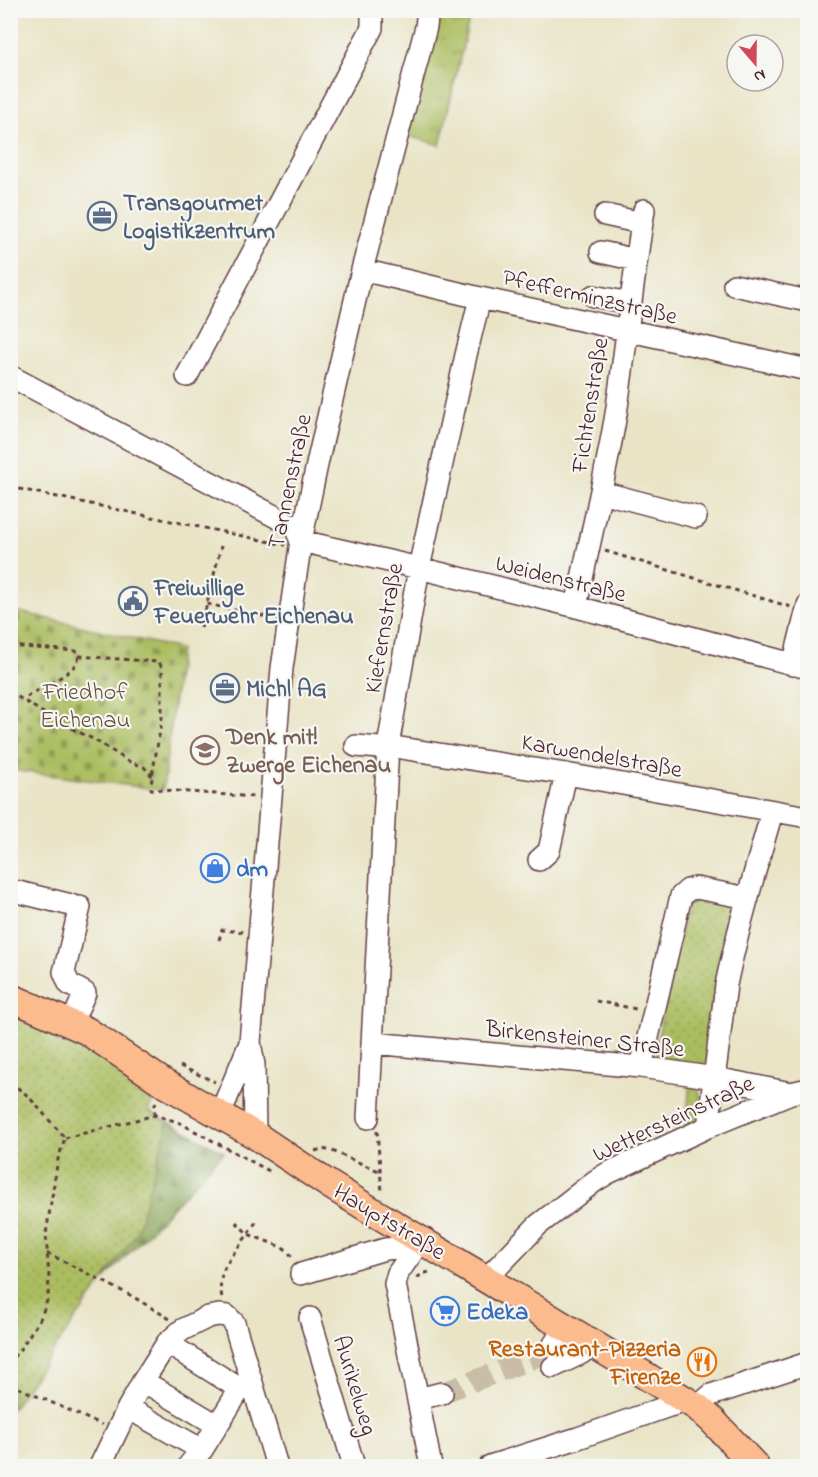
<svg xmlns="http://www.w3.org/2000/svg" width="818" height="1477" font-family="'Indie Flower',sans-serif">
	<defs>
		<pattern id="grass-tufts" width="24" height="20" patternUnits="userSpaceOnUse" patternTransform="scale(1.5)"><rect width="24" height="20" fill="#abbd61"/><path d="M3 7l-1-3M5 7V3M7 7l1-3M15 17l-1-3M17 17v-4M19 17l1-3" fill="none" stroke="#8d9950"/></pattern>
		<pattern id="forest-firs" width="22" height="20" patternUnits="userSpaceOnUse" patternTransform="scale(1.5)"><rect width="22" height="20" fill="#88a457"/><path d="M5 1l3.5 6h-7zM16 11l3.5 6h-7z" fill="#718548"/></pattern>
		<pattern id="cemetery-stones" width="16" height="16" patternUnits="userSpaceOnUse" patternTransform="scale(1.5)"><rect width="16" height="16" fill="#abbd61"/><path d="M2 7V4a2 2 0 0 1 4 0v3zM10 15v-3a2 2 0 0 1 4 0v3z" fill="#8d9950"/></pattern>
		<pattern id="park-dots" width="8" height="8" patternUnits="userSpaceOnUse" patternTransform="scale(1.5)"><rect width="8" height="8" fill="#abbd61"/><path d="M2 2h.1M6 6h.1" fill="none" stroke="#8d9950" stroke-width="1.8" stroke-linecap="round"/></pattern>
	</defs>
	<rect width="100%" height="100%" fill="#f6f6f2"/>
	<filter id="ink" filterUnits="userSpaceOnUse"><feTurbulence type="fractalNoise" baseFrequency=".0167" numOctaves="2"/><feDisplacementMap in="SourceGraphic" scale="12" xChannelSelector="R" yChannelSelector="G"/><feConvolveMatrix kernelMatrix="1 2 1 2 8 2 1 2 1" color-interpolation-filters="sRGB"/></filter>
	<filter id="wash" filterUnits="userSpaceOnUse"><feTurbulence type="fractalNoise" baseFrequency=".008" numOctaves="4" result="noise"/><feDisplacementMap in="SourceGraphic" scale="24" xChannelSelector="R" yChannelSelector="G"/><feGaussianBlur stdDeviation="1.35" result="paint"/><feColorMatrix in="noise" values="0 0 0 0 0 0 0 0 0 0 0 0 0 0 0 0 0 1.4 0 .05"/><feComposite in="paint" operator="in"/></filter>
	<g filter="url(#wash)">
		<rect width="100%" height="100%" fill="#e9e4c6"/>
		<path fill="url(#grass-tufts)" stroke="#7a6e46" stroke-width="1.5" d="M435 11H471L440 145 405 135Z"/>
		<path fill="url(#forest-firs)" stroke="#696241" stroke-width="1.5" d="M168 1122 224 1152 103 1281 132 1172Z"/>
		<path fill="url(#cemetery-stones)" stroke="#7a6e46" stroke-width="1.5" d="M11 610 180 649 163 790 11 770Z"/>
		<path fill="url(#park-dots)" stroke="#7a6e46" stroke-width="1.5" d="M692 898 735 905 708 1060 701 1066 657 1059 654 1055 685 909Z
			M11 1015 80 1044 154 1089 150 1112 168 1122 137 1232 103 1281 11 1410Z
			M690 1078C702 1087 704 1106 697 1118 694 1122 690 1126 686 1129Z"/>
	</g>
	<g filter="url(#ink)">
		<g fill="none" stroke-linecap="round" stroke-linejoin="round">
			<path stroke="#c9bda7" stroke-width="21" stroke-dasharray="21 10" stroke-linecap="butt" d="M442 1393 529 1360 547 1351 554 1344"/>
			<g stroke="#623d42" stroke-width="24">
				<path id="minor" d="M605 215 642 223
					M601 252 636 260
					M362 270 480 298 808 370
					M734 285 808 301
					M593 296 630 303
					M10 376 295 527 301 541
					M187 376 372 28V10
					M601 492 696 517
					M301 541 419 568 573 606 808 668
					M576 607C589 543 605 479 616 414 626 346 633 278 644 210
					M793 665 808 605
					M356 746 380 748 388 746 566 774 808 817
					M539 860 549 851 566 774
					M10 890 71 905
					M71 1024 85 993 69 984 64 972 80 907
					M372 1043 641 1067 715 1078 791 1093
					M641 1067 681 896 688 890 696 888 748 898
					M220 1114 250 1043
					M368 1118 388 746 419 568 466 355 480 298
					M708 1127 726 985C738 926 756 869 772 812
					M255 1135 254 1065 250 1042 282 668 301 541 318 460 362 270 426 27 428 10
					M421 1240 398 1273 395 1284 431 1466
					M301 1274 385 1249 398 1248 411 1254
					M486 1279 538 1225 595 1181 608 1173 708 1127 791 1093 808 1089
					M310 1318 354 1466
					M167 1343 240 1389
					M554 1344 567 1327
					M553 1367 582 1353 592 1342
					M143 1381 217 1425
					M418 1399 442 1393
					M697 1407 711 1395 808 1363
					M128 1408 202 1450
					M189 1465 202 1450 240 1389 252 1384
					M100 1466 128 1408 143 1381 167 1343 182 1330 208 1317 219 1315 227 1316 234 1323 277 1466
					M490 1466 578 1438 669 1406 673 1405 681 1397"/>
			</g>
			<g stroke="#623d42" stroke-width="30">
				<path id="major" d="M10 997 87 1031 164 1083 255 1135 330 1185 377 1214 486 1279 697 1407 712 1420 755 1466"/>
			</g>
			<path stroke="#623d42" stroke-width="3" stroke-dasharray="4.5 4.5" stroke-linecap="butt" d="M10 487 285 545
				M605 551 791 607
				M207 604 272 618
				M201 628 221 546
				M10 646 76 651C78 655 79 656 78 660 75 672 40 689 29 695L25 701
				M79 656 159 662 162 668V719L152 776 151 789 254 797
				M10 692 58 722 93 739 130 762 144 767 152 776
				M219 940 222 930 244 932
				M596 1001 636 1009
				M180 1066 215 1082
				M10 1082 28 1096 65 1138 58 1159 46 1234 49 1278 48 1298 41 1317 21 1348 10 1361
				M155 1115 154 1107 156 1102
				M377 1131 382 1193
				M65 1138 155 1115 178 1122 271 1172
				M315 1151 322 1149 332 1151 381 1172
				M236 1222 248 1234 256 1222
				M47 1253 130 1295 170 1319
				M417 1278 422 1274 433 1271
				M222 1297C215 1270 234 1255 248 1234L284 1248 289 1252 293 1260
				M10 1384 102 1425"/>
			<use href="#minor" stroke="#fff" stroke-width="21"/>
			<use href="#major" stroke="#fbbb8c" stroke-width="27"/>
		</g>
	</g>
	<defs>
		<g id="office-ring" transform="scale(1.5)"><circle r="9.5" fill="#f6f6f2" stroke="#5c6f8a" stroke-width="1.5"/><path d="M-6-3h4V-5.5h4V-3h4V5H-6ZM-1-4.5V-3h2v-1.5ZM-6 0V1H6V0Z" fill="#5c6f8a"/></g>
		<g id="civic-ring" transform="scale(1.5)"><circle r="9.5" fill="#f6f6f2" stroke="#5c6f8a" stroke-width="1.5"/><path d="M-.6-6.5H3V-4.5H.6V-3L4-1V1h2V6H-6V1h2V-1L-.6-3ZM-1.2 2.5V6h2.4V2.5Z" fill="#5c6f8a"/></g>
		<g id="school-ring" transform="scale(1.5)"><circle r="9.5" fill="#f6f6f2" stroke="#8d6e63" stroke-width="1.5"/><path d="M0-5L7-2L0 1L-7-2ZM-4 1L0 2.5L4 1V4Q0 6-4 4Z" fill="#8d6e63"/></g>
		<g id="shop-ring" transform="scale(1.5)"><circle r="9.5" fill="#f6f6f2" stroke="#3f7fe0" stroke-width="1.5"/><path d="M-5-2.5h2.3a2.7 3.5 0 0 1 5.4 0H5L5.5 6h-11ZM-1.5-2.5h3a1.5 2.3 0 0 0-3 0Z" fill="#3f7fe0"/></g>
		<g id="supermarket-ring" transform="scale(1.5)"><circle r="9.5" fill="#f6f6f2" stroke="#3f7fe0" stroke-width="1.5"/><path d="M-6-5.5h2.5l.6 2H6L4.5 2H-2.5L-4.4-4H-6ZM-1.5 3.2a1.3 1.3 0 1 0 .1 0ZM3 3.2a1.3 1.3 0 1 0 .1 0Z" fill="#3f7fe0"/></g>
		<g id="restaurant-ring" transform="scale(1.5)"><circle r="9.5" fill="#f6f6f2" stroke="#e8710a" stroke-width="1.5"/><path d="M-5-6h1v4h1v-4h1v4h1v-4h1v5L-1.5 .5V6h-2V.5L-5-1ZM5-6V6H3V1.5H1.5Q1.5-4 5-6Z" fill="#e8710a"/></g>
	</defs>
	<g fill-rule="evenodd">
		<use href="#office-ring" x="102" y="216"/>
		<use href="#civic-ring" x="133" y="601"/>
		<use href="#office-ring" x="225" y="688"/>
		<use href="#school-ring" x="205" y="750"/>
		<use href="#shop-ring" x="215" y="868"/>
		<use href="#supermarket-ring" x="445" y="1311"/>
		<use href="#restaurant-ring" x="702" y="1362"/>
	</g>
	<g text-anchor="middle" stroke-width="4.5" stroke-linejoin="round" paint-order="stroke">
		<g font-size="24" font-weight="bold" fill="#4e5e75" stroke="#f6f6f2" text-anchor="start">
			<text x="123" y="210">Transgourmet<tspan x="123" dy="28">Logistikzentrum</tspan></text>
			<text x="154" y="595">Freiwillige<tspan x="154" dy="28">Feuerwehr Eichenau</tspan></text>
			<text x="246" y="696">Michl AG</text>
		</g>
		<g font-size="24" fill="#4a1f2b" stroke="#f6f6f2">
			<text transform="translate(590 296) rotate(13)" y="8">Pfefferminzstraße</text>
			<text transform="translate(589 405) rotate(-81)" y="8">Fichtenstraße</text>
			<text transform="translate(289 481) rotate(-78)" y="8">Tannenstraße</text>
			<text transform="translate(561 578) rotate(14)" y="8">Weidenstraße</text>
			<text transform="translate(383 628) rotate(-80)" y="8">Kiefernstraße</text>
			<text transform="translate(602 755) rotate(10)" y="8">Karwendelstraße</text>
			<text transform="translate(585 1038) rotate(6)" y="8">Birkensteiner Straße</text>
			<text transform="translate(673 1118) rotate(-25)" y="8">Wettersteinstraße</text>
			<text transform="translate(390 1221) rotate(31)" y="8">Hauptstraße</text>
			<text transform="translate(356 1385) rotate(73)" y="8">Aurikelweg</text>
		</g>
		<g font-size="24" fill="#674e3b" stroke="#f6f6f2">
			<text x="85" y="699">Friedhof<tspan x="85" dy="28">Eichenau</tspan></text>
		</g>
		<g font-size="24" font-weight="bold" fill="#785e54" stroke="#f6f6f2" text-anchor="start">
			<text x="226" y="744">Denk mit!<tspan x="226" dy="28">Zwerge Eichenau</tspan></text>
		</g>
		<g font-size="24" font-weight="bold" fill="#366cbe" stroke="#f6f6f2" text-anchor="start">
			<text x="236" y="876">dm</text>
			<text x="466" y="1319">Edeka</text>
		</g>
		<g font-size="24" font-weight="bold" fill="#c56008" stroke="#f6f6f2" text-anchor="end">
			<text x="681" y="1356">Restaurant-Pizzeria<tspan x="681" dy="28">Firenze</tspan></text>
		</g>
	</g>
	<rect width="818" height="1477" fill="none" stroke="#f6f6f2" stroke-width="36"/>
	<g transform="translate(755 63) rotate(160)"><circle r="28" fill="#f6f6f2" stroke="#b1a0a2" stroke-width="1.5"/>
	<path d="M0-4.5L10 22L0 15L-10 22Z" fill="#d1495b"/>
	<text y="-9" font-size="16" font-weight="bold" text-anchor="middle" fill="#4a1f2b">N</text>
	</g>
</svg>
